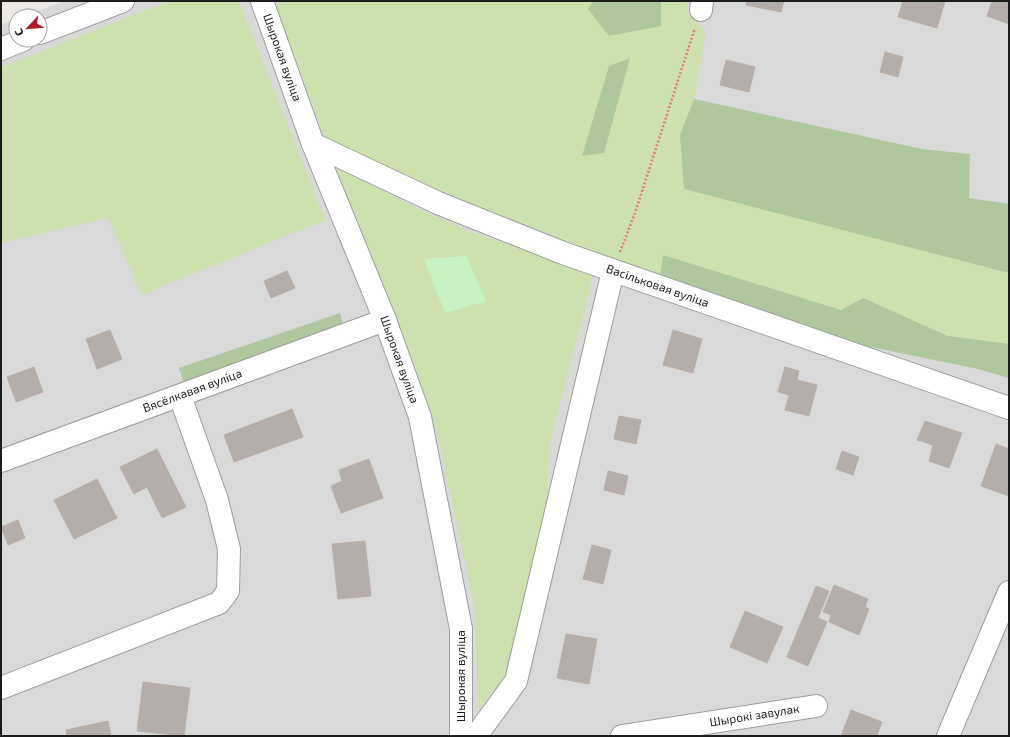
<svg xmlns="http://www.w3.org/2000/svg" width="1010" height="737" font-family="'Exo 2',sans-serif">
	<rect width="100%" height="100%" fill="#ece8e3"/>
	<path fill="#dad9d9" d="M65 1H1009V736H1V25L16 19V40H40V16H25Z"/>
	<path fill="#cde1ae" d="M169 1H239L325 220 141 295 108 218 1 243V67Z
		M274 1H689L687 12 706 32 694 99 680 135 684 189 1009 273V344L949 336 863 298 841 310 663 255 660 276 481 209 326 141Z
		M334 164 409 204 476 234 594 272 549 447 546 511 505 676 478 710 475 609 437 433Z"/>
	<path fill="#aec79c" d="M593 1H661V26L609 36 588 9Z
		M630 58 604 153 582 156 609 66Z
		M694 99 922 149 970 154 969 198 1009 204V273L684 189 680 135Z
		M663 255 841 310 863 298 948 336 1009 344V378L978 369 861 345 660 276Z
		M340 313 343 324 185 386 179 368Z"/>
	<path fill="#c6f2c4" d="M466 256 486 301 445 313 424 259Z"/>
	<path fill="#b5ada9" stroke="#bcaea7" d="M747 1H784L781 12 746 5Z
		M903 1H945L937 28 898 17Z
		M992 1H1009V24L987 16Z
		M885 52 903 57 898 77 880 72Z
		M726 60 755 67 749 92 720 85Z
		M287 271 295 288 271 298 264 281Z
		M110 330 122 359 97 369 86 339Z
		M673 330 702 339 693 373 663 365Z
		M34 367 43 392 16 402 7 377Z
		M785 367 799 371 797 380 817 385 809 416 785 410 789 395 778 392Z
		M292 409 303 437 234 462 224 435Z
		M619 416 641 420 636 444 614 439Z
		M925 421 962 433 949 468 929 461 933 445 917 440Z
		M996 444 1009 449V496L981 486Z
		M157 449 186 507 162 518 147 487 134 494 120 467Z
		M842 451 859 457 853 475 836 469Z
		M369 459 383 498 341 513 331 486 342 481 339 470Z
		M608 471 628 476 624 495 604 490Z
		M97 479 117 518 74 539 54 500Z
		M18 520 25 538 8 545 1 527Z
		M365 541 371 596 338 599 332 544Z
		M592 545 611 550 603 584 583 579Z
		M834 585 868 599 865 607 869 609 859 635 829 622 831 615 823 612Z
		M816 586 829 591 818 618 827 622 808 666 787 657Z
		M745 611 783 627 767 663 730 647Z
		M566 634 597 639 589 684 557 678Z
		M143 682 190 688 184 736 137 731Z
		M851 710 882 722 877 736H841Z
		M108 721 111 736H67L66 730Z"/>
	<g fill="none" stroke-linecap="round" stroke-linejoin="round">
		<g stroke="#9d9d9d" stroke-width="24">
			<g id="minor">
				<path id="s1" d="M262 1 313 144 385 320 420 417 461 629V736"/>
				<path d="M701 10 702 1"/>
				<path d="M40 33 123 1"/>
				<path d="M1 49 23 40"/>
				<path id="s2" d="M313 144 438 203 563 253 1009 408"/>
				<path id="s3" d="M1 461 385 320"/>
				<path d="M1 688 219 603 228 591 229 549 217 500 180 396"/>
				<path d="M476 736 516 681 613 271"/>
				<path id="s4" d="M622 736 816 706"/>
				<path d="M948 736 1009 592"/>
			</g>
		</g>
		<path stroke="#e97879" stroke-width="2.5" stroke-dasharray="2 2" stroke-linecap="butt" d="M620 252 635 213 695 28"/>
		<use href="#minor" stroke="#fff" stroke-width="22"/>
	</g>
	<g text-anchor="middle" stroke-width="4" stroke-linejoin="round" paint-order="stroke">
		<g font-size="12" fill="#1c1c1c" stroke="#fff">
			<text dy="4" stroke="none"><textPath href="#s1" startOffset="60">Шырокая вуліца</textPath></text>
			<text dy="4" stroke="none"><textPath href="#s2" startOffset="373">Васільковая вуліца</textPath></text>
			<text dy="4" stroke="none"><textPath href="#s1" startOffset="384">Шырокая вуліца</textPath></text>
			<text dy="4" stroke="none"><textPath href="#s3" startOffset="204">Вясёлкавая вуліца</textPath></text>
			<text transform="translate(461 676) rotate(-90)" y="4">Шырокая вуліца</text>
			<text dy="4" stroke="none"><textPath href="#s4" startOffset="134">Шырокі завулак</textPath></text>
		</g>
	</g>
	<rect width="1010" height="737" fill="none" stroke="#1c1c1c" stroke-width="4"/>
	<g transform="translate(28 28) rotate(244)"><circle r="19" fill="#ffffff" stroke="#a4a4a4"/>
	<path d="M0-3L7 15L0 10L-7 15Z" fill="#b11728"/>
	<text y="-6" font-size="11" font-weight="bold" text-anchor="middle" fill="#1c1c1c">С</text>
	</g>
</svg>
